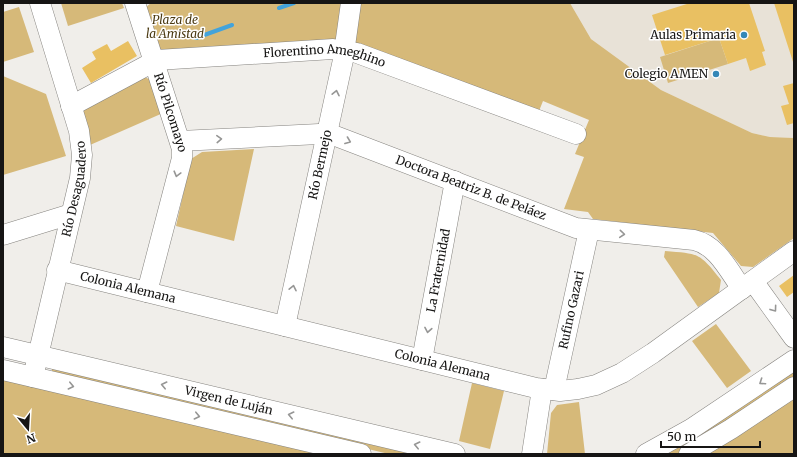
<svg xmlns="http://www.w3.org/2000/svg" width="797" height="457" font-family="Merriweather,serif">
	<rect width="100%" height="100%" fill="#f0eeea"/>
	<path fill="#e8e2d7" d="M570 3H794V138L770 137 752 133 661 90 591 39Z"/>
	<path fill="#d6b979" d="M61 3H122L124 8 68 26Z
		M151 3H344L336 40 159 51 146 7Z
		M357 3H570L591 39 661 90 752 133 770 137 794 138V238L753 267 741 266 713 233 593 219 588 212 564 209 584 157 575 154 589 120 543 101 539 111 356 45 352 33Z
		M19 7 34 52 3 62V12Z
		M719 38 728 64 668 83 660 57Z
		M3 76 46 94 66 156 3 175Z
		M144 77 149 79 163 113 90 145 82 111Z
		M254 149 234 241 176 226 191 159 202 152Z
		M665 251C699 254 699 252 721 280L719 293 698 307 664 257Z
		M716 324 751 371 727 388 692 341Z
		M794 367V382L681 454H661Z
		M52 368 424 454H389L57 375 52 372Z
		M3 376 334 454H3Z
		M472 383 504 391 490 449 459 441Z
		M794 392V454H698Z
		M579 402 585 454H547L551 413 557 405Z"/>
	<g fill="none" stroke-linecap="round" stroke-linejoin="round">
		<path stroke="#43a3db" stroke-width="4" d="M279 8 294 3
			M196 38 232 25"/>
	</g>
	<path fill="#e9c062" d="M690 3H749L765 51 762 52 766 65 750 71 746 58 728 64 719 38 665 55 652 15Z
		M774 3H794V65Z
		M128 41 137 56 91 83 82 68 96 59 92 52 107 44 111 51Z
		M794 83V123L787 125 781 106 789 104 783 86Z
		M794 275V292L787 297 779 286Z"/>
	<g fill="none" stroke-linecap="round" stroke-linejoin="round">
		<g stroke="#85837f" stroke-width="21">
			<g id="minor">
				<path id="s1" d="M135 3 182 149V158L147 292"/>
				<path id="s2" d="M71 106 157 60 333 49 357 53 576 134"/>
				<path id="s3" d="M180 141 319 134 333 135 576 228 694 240C717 245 729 271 742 289"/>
				<path d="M3 235 71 214"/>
				<path id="s4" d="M57 270 536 388 560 391 578 389 596 385 622 373 653 353 794 251"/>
				<path d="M753 281 794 338"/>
				<path id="s5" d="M285 326 343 60 351 3"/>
				<path id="s6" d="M3 347 455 454"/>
				<path id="s7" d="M422 360 455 181"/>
				<path d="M3 370 361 454"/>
				<path id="s8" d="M33 377 80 178 82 155 79 131 40 3"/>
				<path id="s9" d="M554 390 589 230"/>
				<path d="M532 454 542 389"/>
				<path d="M646 454 691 429 794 360"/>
				<path d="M689 454 731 429 794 387"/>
			</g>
		</g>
		<use href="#minor" stroke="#fff" stroke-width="20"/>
	</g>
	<defs><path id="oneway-chevron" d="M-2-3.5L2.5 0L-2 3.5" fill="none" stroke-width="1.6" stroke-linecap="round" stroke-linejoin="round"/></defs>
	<g stroke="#969695">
		<use href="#oneway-chevron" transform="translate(336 93) rotate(-78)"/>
		<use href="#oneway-chevron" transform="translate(219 139) rotate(-3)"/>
		<use href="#oneway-chevron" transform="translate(348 141) rotate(21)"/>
		<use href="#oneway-chevron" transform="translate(177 174) rotate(105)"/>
		<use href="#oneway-chevron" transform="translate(622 234) rotate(5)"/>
		<use href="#oneway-chevron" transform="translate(293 288) rotate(-78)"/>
		<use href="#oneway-chevron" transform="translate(774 309) rotate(54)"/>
		<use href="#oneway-chevron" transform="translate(428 330) rotate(100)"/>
		<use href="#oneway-chevron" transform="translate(762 382) rotate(146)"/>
		<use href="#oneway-chevron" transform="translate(164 385) rotate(-167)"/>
		<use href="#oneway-chevron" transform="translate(71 386) rotate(13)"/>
		<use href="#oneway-chevron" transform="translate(291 415) rotate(-167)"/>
		<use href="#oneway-chevron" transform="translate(197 416) rotate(13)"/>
		<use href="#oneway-chevron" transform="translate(417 445) rotate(-167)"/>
	</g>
	<g fill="#3487b7" stroke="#fff" stroke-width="1.5">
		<circle cx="744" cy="35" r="4"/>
		<circle cx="716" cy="74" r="4"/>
	</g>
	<g text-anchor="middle" stroke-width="3" stroke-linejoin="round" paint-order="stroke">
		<g font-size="12" font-style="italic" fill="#4b3a12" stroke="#fff">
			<text x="175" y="24">Plaza de<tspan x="175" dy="14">la Amistad</tspan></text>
		</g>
		<g font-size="12" fill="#161514" stroke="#fff" text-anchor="end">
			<text x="736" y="39">Aulas Primaria</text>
			<text x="708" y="78">Colegio AMEN</text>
		</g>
		<g font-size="12" fill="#161514" stroke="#fff">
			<text dy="4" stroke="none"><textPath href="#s2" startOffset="266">Florentino Ameghino</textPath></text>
			<text dy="4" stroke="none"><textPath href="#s1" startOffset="115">Río Pilcomayo</textPath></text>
			<text dy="4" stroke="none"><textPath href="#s5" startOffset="165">Río Bermejo</textPath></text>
			<text dy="4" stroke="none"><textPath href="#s3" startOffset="301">Doctora Beatriz B. de Peláez</textPath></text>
			<text dy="4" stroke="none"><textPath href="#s8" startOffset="193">Río Desaguadero</textPath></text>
			<text dy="4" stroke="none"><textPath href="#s7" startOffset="91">La Fraternidad</textPath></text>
			<text dy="4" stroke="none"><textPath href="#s4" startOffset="73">Colonia Alemana</textPath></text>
			<text dy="4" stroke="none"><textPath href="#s9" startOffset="82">Rufino Gazari</textPath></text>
			<text dy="4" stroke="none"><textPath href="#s4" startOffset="397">Colonia Alemana</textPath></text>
			<text dy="4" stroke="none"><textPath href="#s6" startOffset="232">Virgen de Luján</textPath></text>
		</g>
	</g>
	<rect width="797" height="457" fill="none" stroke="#161514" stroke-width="8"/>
	<g transform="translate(28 429) rotate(162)" stroke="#ffffff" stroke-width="3" paint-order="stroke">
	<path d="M0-3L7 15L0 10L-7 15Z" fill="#161514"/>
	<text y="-6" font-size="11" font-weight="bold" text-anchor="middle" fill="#161514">N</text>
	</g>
	<path d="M661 441v6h99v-6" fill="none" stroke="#161514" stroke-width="2"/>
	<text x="667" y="441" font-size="12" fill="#161514" stroke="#ffffff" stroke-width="3" paint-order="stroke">50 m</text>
</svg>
